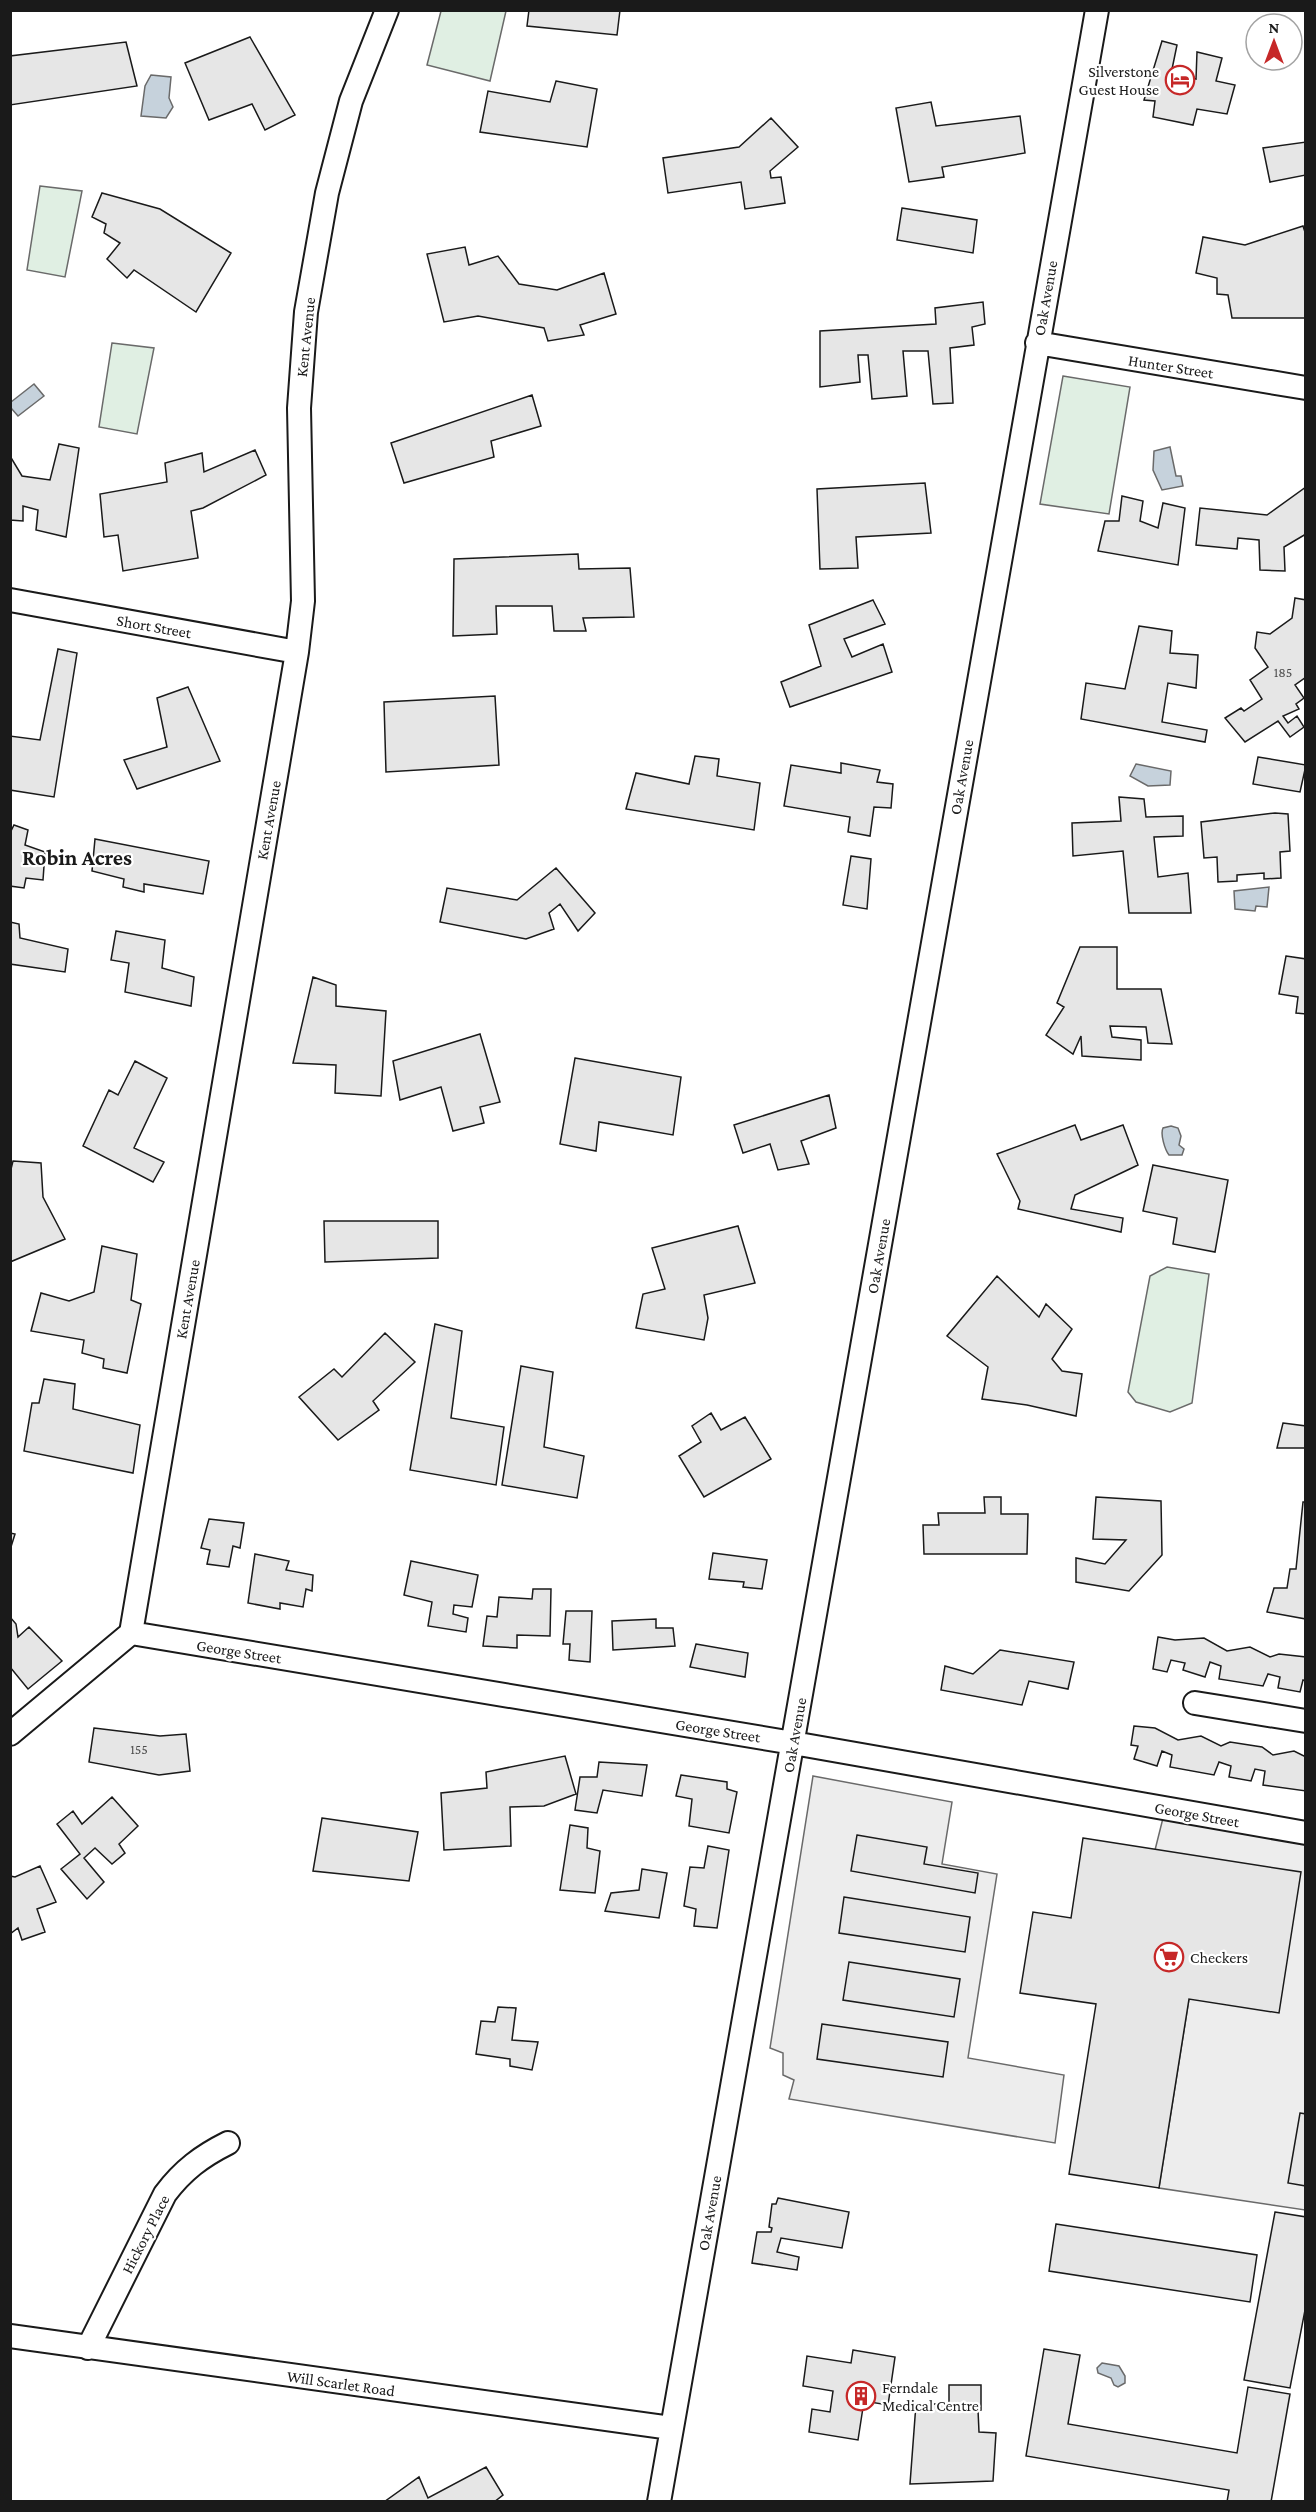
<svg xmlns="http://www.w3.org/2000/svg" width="1316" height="2512" font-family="'Crimson Pro',serif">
	<rect width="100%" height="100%" fill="#fff"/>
	<path fill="#e0efe3" stroke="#6a6a6a" stroke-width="1.5" d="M441 11H506L490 81 427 65Z
		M40 186 82 191 65 277 27 270Z
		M112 343 154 348 137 434 99 427Z
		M1063 376 1130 387 1109 514 1040 504Z
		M1167 1267 1209 1274 1192 1403 1170 1412 1136 1402 1128 1392 1150 1276Z"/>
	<path fill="#ededed" stroke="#6a6a6a" stroke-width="1.5" d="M813 1776 952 1802 942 1864 997 1874 968 2058 1064 2075 1055 2143 789 2099 794 2080 783 2075V2053L770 2048Z
		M1163 1818 1305 1842V2210L1159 2188 1189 1999 1155 1850Z"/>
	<path fill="#c6d2dc" stroke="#6a6a6a" stroke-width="1.5" d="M151 75 171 77 169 98 173 107 166 118 141 116 145 86Z
		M34 384 44 396 18 416 11 408V402Z
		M1170 447 1176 476H1181L1183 486 1162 490 1153 470 1154 451Z
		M1136 764 1171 771 1170 785 1148 786 1130 776Z
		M1269 887 1267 907 1256 906 1255 911 1235 909 1234 891Z
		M1171 1126 1178 1128 1181 1136 1179 1145 1184 1149 1182 1155H1169C1165 1150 1160 1134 1163 1128Z
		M1102 2363 1119 2366 1125 2376V2383L1118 2387 1114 2385 1111 2378 1098 2373 1097 2368Z"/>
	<path fill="#e6e6e6" stroke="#1a1a1a" stroke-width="1.5" d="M529 10H620L617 35 527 26Z
		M250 37 295 115 265 130 252 104 209 120 185 63Z
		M1162 41 1177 45 1171 74 1196 79 1197 52 1222 58 1216 81 1235 85 1227 114 1197 109 1193 125 1153 117 1155 101 1144 100Z
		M126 42 137 86 10 105V56Z
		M556 81 597 89 587 147 480 132 488 91 550 102Z
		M931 102 936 126 1020 116 1025 153 942 167 944 177 909 182 896 108Z
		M771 118 798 147 770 171 771 178 781 177 785 203 745 209 741 182 668 193 663 158 739 147Z
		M1306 142V175L1270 182 1263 148Z
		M102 193 160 209 231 253 196 312 134 270 127 278 107 259 120 243 104 233 106 224 92 217Z
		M902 208 977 220 973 253 897 240Z
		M1303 226 1306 235V318H1232L1228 295 1217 294V278L1196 273 1203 237 1245 245Z
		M465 247 469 265 498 256 519 284 557 290 604 273 616 314 580 325 584 335 548 341 544 328 478 316 444 322 427 254Z
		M983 302 985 324 972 327 974 345 950 348 953 403 933 404 928 351H903L907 396 872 399 868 355H858L860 382 820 387V331L936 324 935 308Z
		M532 395 541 426 491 441 494 457 404 483 391 443Z
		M59 444 79 448 66 537 36 530 38 510 23 506V521L10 520V456L22 476 50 480Z
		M255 450 266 475 203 508 191 511 198 558 123 571 118 535 104 537 100 494 167 482 165 463 202 453 204 472Z
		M925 483 931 533 856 537 858 568 820 569 817 489Z
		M1306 487V534L1284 547 1285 571 1260 570 1259 540 1238 538 1237 549 1196 545 1200 508 1267 515Z
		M1122 496 1143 501 1140 521 1158 528 1163 503 1185 508 1178 565 1098 551 1105 521H1119Z
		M578 554 579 569 630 568 634 617 583 618 586 631H554L552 606H496L497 634 453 636 454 559Z
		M1295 598 1306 600V677L1295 685 1304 698 1296 704 1299 709 1283 716 1288 723 1297 716 1304 727 1290 737 1278 721 1245 742 1225 718 1241 708 1244 711 1262 699 1250 680 1268 667 1255 648 1257 632 1270 634 1292 618Z
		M873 600 885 624 844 639 852 657 883 644 892 672 790 707 781 682 821 666 809 625Z
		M1139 626 1172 631 1170 653 1198 655 1196 688 1168 683 1162 722 1207 730 1205 742 1081 719 1086 683 1125 689Z
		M58 649 77 653 54 797 10 790V736L40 740Z
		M188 687 220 761 137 789 124 760 167 747 157 698Z
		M495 696 499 765 386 772 384 702Z
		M695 756 719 759 717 776 760 783 754 830 626 809 636 773 689 784Z
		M1258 757 1306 765 1300 792 1253 784Z
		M841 763 880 770 877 782 893 784 891 808 874 807 870 836 848 832 850 817 784 806 791 765 841 773Z
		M1119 797 1144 799 1146 817 1183 816V836L1154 837 1158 877 1188 873 1191 913H1129L1123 851 1073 856 1072 823 1121 821Z
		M1275 813 1288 814 1290 851 1280 852 1281 878 1264 879V873L1237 875V881L1218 882 1217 857 1204 858 1201 822Z
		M14 825 28 830 25 845 45 852 43 880 26 878 24 888 10 886V833Z
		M95 839 209 861 203 894 144 884V892L123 887 124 879 92 871Z
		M851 856 871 859 867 909 843 905Z
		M556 868 595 913 578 931 560 904 549 913 554 929 526 939 440 922 447 888 517 900Z
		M10 922 19 924 20 938 68 949 65 972 10 964Z
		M116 931 165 940 162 968 194 977 191 1006 125 992 129 963 111 960Z
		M1080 947H1117V989H1161L1172 1044 1148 1043 1146 1027 1110 1026 1112 1037 1141 1040V1060L1082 1056 1081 1036 1073 1054 1046 1035 1064 1007 1057 1003Z
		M1286 956 1306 959V1014L1296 1013 1298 997 1279 994Z
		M313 977 336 985V1006L386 1011 381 1096 335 1093 336 1065 293 1063Z
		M480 1034 500 1102 480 1107 484 1123 453 1131 441 1087 400 1100 393 1061Z
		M575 1058 681 1077 673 1135 599 1122 596 1151 560 1144Z
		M135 1061 167 1078 134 1148 164 1162 153 1182 83 1146 109 1090 118 1095Z
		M829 1095 836 1128 801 1141 809 1164 778 1170 770 1144 743 1153 734 1125Z
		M1075 1125 1081 1140 1123 1125 1138 1165 1075 1195 1071 1209 1123 1218 1121 1232 1018 1209 1020 1201 997 1154Z
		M13 1161 41 1163 43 1197 65 1239 10 1262V1173Z
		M1153 1165 1228 1180 1215 1252 1173 1244 1177 1218 1143 1211Z
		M324 1221H438V1258L325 1262Z
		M738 1226 755 1283 704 1295 708 1318 704 1340 636 1328 643 1294 665 1289 652 1248Z
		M102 1246 137 1254 131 1300 141 1304 127 1373 103 1368 104 1359 82 1353 84 1340 31 1331 41 1293 69 1301 94 1292Z
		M997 1276 1039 1317 1046 1304 1072 1329 1052 1359 1062 1371 1082 1374 1076 1416 1027 1405 982 1399 988 1367 947 1336Z
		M435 1324 462 1331 451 1418 504 1427 496 1485 410 1470Z
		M385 1333 415 1362 373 1401 379 1410 338 1440 299 1397 334 1369 342 1377Z
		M521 1366 553 1372 544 1447 584 1456 577 1498 502 1485Z
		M44 1379 75 1384 73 1409 140 1425 133 1473 24 1451 32 1403H39Z
		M711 1413 721 1430 745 1417 771 1459 704 1497 679 1456 701 1442 692 1426Z
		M1283 1423 1306 1426V1448H1277Z
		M984 1497H1001V1514H1028L1027 1554H924L923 1525H939L938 1513H985Z
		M1096 1497 1161 1501 1162 1555 1129 1591 1076 1582V1558L1105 1564 1126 1540 1093 1539Z
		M1303 1502H1306V1619L1267 1612 1274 1588H1287L1290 1569H1296Z
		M209 1519 244 1523 240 1548 233 1546 229 1567 207 1564 210 1550 201 1548Z
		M10 1533 15 1534 10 1550Z
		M713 1553 767 1560 762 1589 743 1587 744 1582 709 1579Z
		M255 1554 289 1561 286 1570 313 1575 312 1591 306 1589 303 1607 280 1603V1609L248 1603Z
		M411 1561 478 1575 472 1607 454 1605 453 1614 468 1618 466 1632 428 1626 432 1602 404 1595Z
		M533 1589H551L550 1636 517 1635V1648L483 1646 487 1616 497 1617 499 1597 532 1599Z
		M566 1611H592L590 1662 569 1660 570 1644H563Z
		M10 1617 16 1624 18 1637 29 1627 62 1661 28 1689 10 1667Z
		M656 1619V1628H673L675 1646 613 1650 612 1621Z
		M1158 1637 1175 1640 1204 1638 1227 1651 1250 1647 1270 1657 1279 1654 1306 1657V1681L1303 1680 1300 1692 1278 1688 1280 1677 1268 1674 1263 1686 1219 1679 1221 1666 1210 1662 1205 1677 1183 1670 1185 1663 1171 1660 1167 1672 1153 1669Z
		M696 1644 748 1653 745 1677 690 1667Z
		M1000 1650 1074 1662 1068 1689 1029 1681 1022 1705 941 1690 945 1666 973 1674Z
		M1134 1726 1155 1728 1178 1740 1201 1736 1221 1746 1230 1742 1262 1747 1273 1755 1294 1751 1306 1757V1791L1263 1785 1265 1771 1255 1769 1251 1781 1229 1777 1231 1766 1219 1762 1214 1775 1170 1767 1172 1755 1162 1751 1157 1766 1134 1759 1138 1746 1131 1745Z
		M94 1728 160 1736 186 1734 190 1771 159 1775 89 1762Z
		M565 1756 576 1794 544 1806 510 1807 511 1846 444 1850 441 1793 487 1788 486 1772Z
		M599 1762 647 1765 642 1796 603 1790 597 1813 575 1810 580 1777H597Z
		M681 1775 727 1782V1789L737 1792 729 1833 689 1826 692 1799 676 1796Z
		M112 1797 138 1826 119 1844 125 1853 112 1864 95 1848 84 1858 104 1882 87 1899 61 1869 80 1854 57 1824 73 1811 82 1824Z
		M322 1818 418 1832 409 1881 313 1871Z
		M570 1825 588 1828 587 1848 600 1851 595 1893 560 1890Z
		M857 1835 927 1847 924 1864 978 1873 975 1893 851 1871Z
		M1083 1838 1301 1872 1279 2013 1189 1999 1159 2188 1069 2174 1096 2004 1020 1993 1033 1912 1071 1918Z
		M708 1846 729 1850 717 1928 694 1926 696 1909 684 1906 690 1867 704 1868Z
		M40 1866 56 1902 37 1909 45 1932 22 1940 18 1928 10 1934V1876L15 1877Z
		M642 1869 667 1873 659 1918 605 1911 611 1893 639 1890Z
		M844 1897 970 1917 965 1952 839 1933Z
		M849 1962 960 1979 954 2017 843 2000Z
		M498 2007 516 2008 512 2040 538 2042 532 2070 510 2066V2059L476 2054 481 2021 495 2022Z
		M822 2024 948 2042 943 2077 817 2059Z
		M1300 2113 1306 2114V2186L1288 2183Z
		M778 2198 849 2212 842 2248 781 2238 777 2252 799 2257 797 2270 752 2263 757 2232H771L772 2228 769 2227 772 2204H776Z
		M1275 2212 1306 2217V2305L1290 2388 1244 2380Z
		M1056 2224 1257 2255 1250 2302 1049 2271Z
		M1044 2349 1080 2355 1068 2424 1237 2453 1248 2387 1290 2394 1271 2502H1227L1229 2490 1026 2456Z
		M853 2350 895 2357 888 2405 864 2401 858 2440 809 2432 812 2409 830 2412 833 2391 803 2386 807 2356 851 2363Z
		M949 2385H981V2410H978L979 2432 996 2433 993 2481 910 2484 916 2404H949Z
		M486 2467 503 2495 494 2502H384L419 2477 428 2498Z"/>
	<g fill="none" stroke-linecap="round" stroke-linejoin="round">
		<g stroke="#1a1a1a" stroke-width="26">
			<path id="minor" d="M1037 343 1306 388
				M10 600 297 652
				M131 1633 297 652 303 601 299 408 306 312 327 193 351 101 387 10
				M131 1633 793 1743 1306 1833
				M1195 1703 1306 1721
				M10 1734 131 1633
				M10 2336 671 2428
				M88 2348 165 2194C183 2170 202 2156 228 2143
				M659 2502 1097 10"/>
		</g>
		<use href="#minor" stroke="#fff" stroke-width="22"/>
	</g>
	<defs>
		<g id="hotel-ring" transform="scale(1.5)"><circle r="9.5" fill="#fff" stroke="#c62828" stroke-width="1.5"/><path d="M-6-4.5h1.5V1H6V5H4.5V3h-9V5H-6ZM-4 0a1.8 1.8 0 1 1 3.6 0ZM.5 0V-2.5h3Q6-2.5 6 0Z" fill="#c62828"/></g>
		<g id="supermarket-ring" transform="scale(1.5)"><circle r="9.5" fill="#fff" stroke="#c62828" stroke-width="1.5"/><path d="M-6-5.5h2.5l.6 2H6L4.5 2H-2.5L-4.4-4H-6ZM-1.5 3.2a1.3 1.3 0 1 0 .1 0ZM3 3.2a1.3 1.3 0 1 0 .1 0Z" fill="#c62828"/></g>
		<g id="building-ring" transform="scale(1.5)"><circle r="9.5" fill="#fff" stroke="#c62828" stroke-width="1.5"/><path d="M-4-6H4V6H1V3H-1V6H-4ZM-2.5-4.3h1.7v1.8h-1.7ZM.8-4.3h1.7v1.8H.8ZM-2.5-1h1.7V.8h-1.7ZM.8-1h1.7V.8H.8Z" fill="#c62828"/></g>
	</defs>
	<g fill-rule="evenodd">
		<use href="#hotel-ring" x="1180" y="80"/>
		<use href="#supermarket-ring" x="1169" y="1957"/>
		<use href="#building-ring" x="861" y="2396"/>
	</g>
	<g text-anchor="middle" stroke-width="4.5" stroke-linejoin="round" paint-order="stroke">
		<g font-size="14" fill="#4d4d4d">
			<text x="1283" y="677">185</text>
			<text x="139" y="1754">155</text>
		</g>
		<g font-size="16" fill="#1a1a1a" stroke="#fff" text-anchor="start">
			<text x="1159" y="77" text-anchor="end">Silverstone<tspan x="1159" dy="18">Guest House</tspan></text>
			<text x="1190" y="1963">Checkers</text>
			<text x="882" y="2393">Ferndale<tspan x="882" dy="18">Medical Centre</tspan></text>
		</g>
		<g font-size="16" fill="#1a1a1a" stroke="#fff">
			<text transform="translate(1045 298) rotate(-80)" y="6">Oak Avenue</text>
			<text transform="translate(305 337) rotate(-84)" y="6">Kent Avenue</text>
			<text transform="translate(1171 366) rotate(9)" y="6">Hunter Street</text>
			<text transform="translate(154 626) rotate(10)" y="6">Short Street</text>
			<text transform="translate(961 777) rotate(-80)" y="6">Oak Avenue</text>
			<text transform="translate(268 820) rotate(-80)" y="6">Kent Avenue</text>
			<text transform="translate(878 1256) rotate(-80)" y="6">Oak Avenue</text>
			<text transform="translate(187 1299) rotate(-80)" y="6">Kent Avenue</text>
			<text transform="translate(239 1651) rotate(9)" y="6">George Street</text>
			<text transform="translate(718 1730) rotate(9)" y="6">George Street</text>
			<text transform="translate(794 1735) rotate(-80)" y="6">Oak Avenue</text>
			<text transform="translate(1197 1814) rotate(10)" y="6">George Street</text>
			<text transform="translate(709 2213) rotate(-80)" y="6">Oak Avenue</text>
			<text transform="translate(145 2234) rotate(-63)" y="6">Hickory Place</text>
			<text transform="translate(341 2383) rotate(8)" y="6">Will Scarlet Road</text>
		</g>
		<g font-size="22" font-weight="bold" fill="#1a1a1a" stroke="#fff">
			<text x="77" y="865">Robin Acres</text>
		</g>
	</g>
	<rect width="1316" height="2512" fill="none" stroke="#1a1a1a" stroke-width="24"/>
	<g transform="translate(1274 42)"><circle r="28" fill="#ffffff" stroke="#a3a3a3" stroke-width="1.5"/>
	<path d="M0-4.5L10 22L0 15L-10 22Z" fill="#c62828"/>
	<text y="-9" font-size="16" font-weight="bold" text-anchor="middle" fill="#1a1a1a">N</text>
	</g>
</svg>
